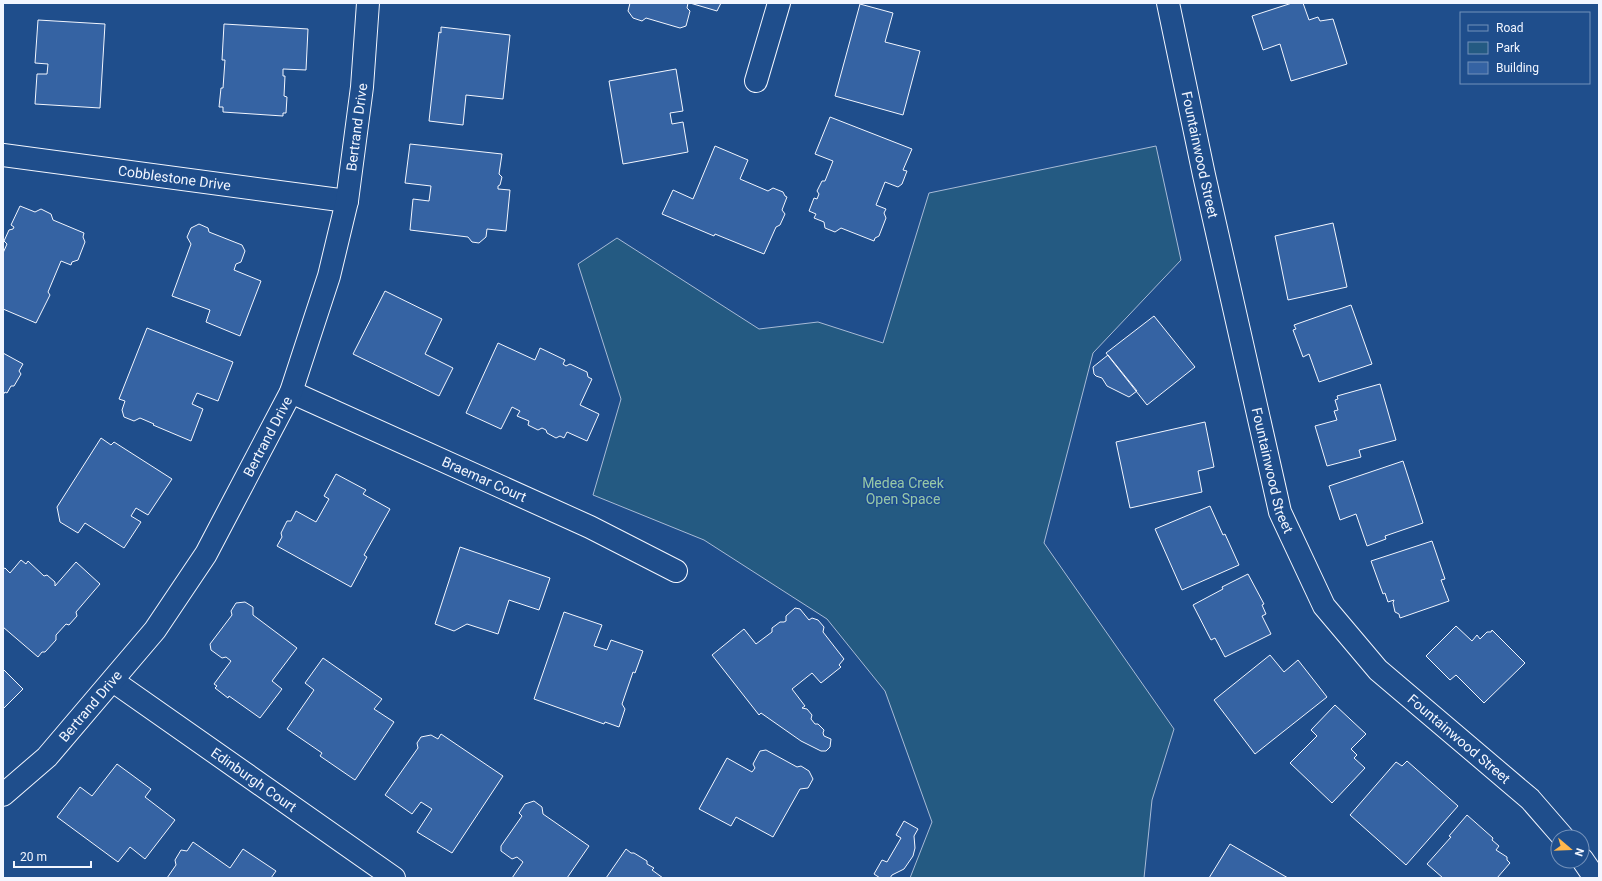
<svg xmlns="http://www.w3.org/2000/svg" width="1602" height="881" font-family="Roboto,sans-serif">
	<rect width="100%" height="100%" fill="#1f4e8c"/>
	<path fill="#245a82" stroke="#a8bbd7" d="M1156 146 1181 260 1093 353 1044 543 1174 729 1152 800 1144 878H910L932 822 885 691 827 619 704 540 593 495 621 399 578 264 617 238 759 329 818 322 883 343 929 193Z"/>
	<path fill="#3563a3" stroke="#f2f6ff" d="M630 3H688L687 8 690 11 686 26 680 28 646 18 642 21 633 18 628 11Z
		M690 3H721L717 11Z
		M1292 3H1303L1309 20 1318 17 1320 21 1333 19 1347 64 1291 81 1280 44 1263 50 1252 16Z
		M860 4 893 13 885 42 920 51 903 115 835 96Z
		M38 20 105 24 100 108 35 104 37 74H47L48 64 35 63Z
		M224 24 308 29 306 70 283 69V76H285L284 96 287 97 286 113H283V116L223 112V107H219L221 88H223L225 60H222Z
		M441 27 510 35 503 99 466 95 463 125 429 121 439 32 441 33Z
		M676 69 683 111 670 113 672 124 683 122 688 152 623 164 609 81Z
		M830 117 912 149 903 170 907 171 902 184 898 187 885 182 876 205 886 209 884 213 886 218 879 236 875 238 874 241 841 228 835 232 825 228 824 222 814 218 816 214 809 211 814 198 817 199 819 194 817 191 822 181H825L833 161 815 154Z
		M410 144 502 154 499 174 502 177 500 185 498 186V189L510 190 506 231 487 229 486 237 479 243 472 242 468 237 410 230 413 199 429 201 431 186 405 183Z
		M715 146 748 160 740 179 768 191 773 188 783 192 785 196 787 197 782 210 785 214 780 225 776 227 764 254 715 234 714 236 662 214 673 190 693 199Z
		M20 206 35 212 41 209 51 214 53 220 84 233 83 237 85 242 78 260 72 262 71 265 61 261 48 292 50 295 36 323 3 309V253L7 244 4 241 9 230 13 229 14 227 11 225Z
		M1333 223 1347 287 1288 300 1275 236Z
		M199 224 208 228 209 232 242 245 245 251 241 262 236 264 234 270 261 281 240 336 206 322 210 310 172 296 191 244 187 237 191 228Z
		M385 291 442 319 425 354 453 368 439 396 353 354Z
		M1351 305 1372 364 1319 382 1309 354 1303 357 1293 330 1296 329 1294 325Z
		M1154 316 1195 367 1147 405 1106 353Z
		M147 328 233 362 218 401 197 393 192 404 203 409 191 441 153 425 154 424 140 418 134 421 124 417 122 410 125 401 119 399Z
		M498 343 535 360 540 348 565 360 563 364 566 366 570 364 587 372 588 377 592 379 580 405 599 414 587 441 567 432 564 438 560 436 556 438 547 433 546 430 542 428 538 430 528 425 529 421 517 416 520 411 512 407 501 429 466 413Z
		M3 353 23 364 19 371 21 374 14 386H11L7 393 5 392 3 395Z
		M1108 355 1137 391 1129 397 1107 386 1102 378 1096 376 1094 374 1093 367Z
		M1380 384 1396 440 1359 450 1361 457 1327 466 1315 426 1337 420 1334 411 1338 410 1335 400 1338 399 1337 396Z
		M1205 422 1214 467 1198 471 1202 492 1130 508 1116 442Z
		M101 438 111 445 114 442 172 479 148 515 136 508 131 516 141 522 124 548 85 523 78 533 60 522 57 507Z
		M1403 461 1423 523 1385 536 1386 539 1367 546 1356 514 1340 520 1329 486Z
		M336 474 366 490 363 494 390 509 364 555 367 557 351 587 277 546 282 537 281 533 287 521H291L296 511 316 522 329 499 324 496Z
		M1210 506 1223 535 1225 534 1239 565 1182 590 1155 529Z
		M1432 541 1445 579 1441 580 1449 601 1400 618 1399 614 1395 612 1393 603 1394 600 1388 602 1385 593 1383 594 1371 561Z
		M460 547 550 578 539 610 509 600 498 634 467 624 454 631 435 624Z
		M21 560 26 564 28 561 44 576 47 575 55 582V586L76 562 100 584 76 612 77 616 69 625 66 624 56 635V640L45 652H42L38 657 3 627V569L5 568 10 573Z
		M1248 574 1264 604 1262 605 1266 614 1262 616 1271 634 1225 657 1215 638 1211 640 1193 605 1223 589 1222 587Z
		M245 602 253 607V615L297 648 272 681 282 689 260 718 229 696 228 698 215 688 217 686 214 684 231 661 226 657 222 658 211 650 210 644 232 615 231 611 236 603Z
		M795 608 800 609 809 620 812 618 818 620 824 627 823 632 844 659 839 665 841 667 821 683 812 673 792 689 805 706 802 708 807 709 812 715 811 719 815 724H818L824 730 823 733 824 736 831 739 830 747 826 751H821L801 741 761 713 759 715 712 655 744 629 756 644 772 632V628L780 622H784L786 621V616Z
		M564 612 602 625 594 646 607 650 611 640 643 651 635 673 633 672 622 704 625 709 619 727 605 722 604 724 534 699Z
		M1456 626 1472 641 1477 635 1480 639 1487 632H1491L1492 630 1525 663 1484 703 1456 675 1450 680 1426 656Z
		M1270 655 1284 672 1298 660 1327 697 1255 754 1214 700Z
		M323 658 382 699 374 709 394 722 355 780 320 756 322 753 287 729 314 690 305 683Z
		M3 669 23 689 3 709Z
		M1335 705 1366 734 1351 749 1357 755 1354 758 1365 768 1332 803 1290 763 1317 736 1311 730Z
		M441 734 503 776 452 853 417 832 432 809 421 802 412 814 385 795 418 748 417 743 421 737 431 735 438 739Z
		M766 750 797 767 801 766 809 771 813 779 808 788 800 789 773 837 736 817 731 826 699 809 727 758 752 772 755 768 753 764 760 751Z
		M1407 761 1458 806 1406 865 1350 815 1396 762 1402 766Z
		M117 764 151 789 145 797 175 820 145 859 130 847 118 862 57 817 80 787 92 796Z
		M534 801 542 807 543 814 589 846 567 878H512L523 862 517 857 512 859 501 851V846L522 816 519 813 525 804Z
		M1467 815 1493 838 1492 840 1499 846 1496 850 1507 857V860L1510 863 1497 878H1443L1427 864 1451 837 1449 836Z
		M904 821 918 829 914 836 915 848 913 856 904 869 892 875 890 878H880L874 874 882 860 887 862 901 838 896 835Z
		M193 842 230 868 243 849 276 871 271 878H167L176 865 175 860 181 850 187 851Z
		M1230 844 1288 878H1209Z
		M626 849 631 853H634L647 861V864L654 868 652 870 663 878H606Z"/>
	<g fill="none" stroke-linecap="round" stroke-linejoin="round">
		<g stroke="#f2f6ff" stroke-width="24">
			<g id="street">
				<path id="s1" d="M1168 3 1204 175 1280 512 1324 606 1378 670 1530 799 1563 837"/>
				<path d="M756 81 779 3"/>
				<path id="s2" d="M3 155 347 201"/>
				<path id="s3" d="M291 392 590 527 676 571"/>
				<path id="s4" d="M113 681 394 878"/>
				<path id="s5" d="M3 795 47 757 155 630 206 554 291 392 329 276 347 201 362 87 368 3"/>
				<path d="M1582 859 1595 878"/>
			</g>
		</g>
		<use href="#street" stroke="#1f4e8c" stroke-width="22"/>
	</g>
	<g text-anchor="middle" stroke-width="3" stroke-linejoin="round" paint-order="stroke">
		<g font-size="14" fill="#f2f6ff" stroke="#1f4e8c">
			<text dy="5" stroke="none"><textPath href="#s5" startOffset="773">Bertrand Drive</textPath></text>
			<text dy="5" stroke="none"><textPath href="#s1" startOffset="155">Fountainwood Street</textPath></text>
			<text dy="5" stroke="none"><textPath href="#s2" startOffset="173">Cobblestone Drive</textPath></text>
			<text dy="5" stroke="none"><textPath href="#s5" startOffset="449">Bertrand Drive</textPath></text>
			<text dy="5" stroke="none"><textPath href="#s1" startOffset="479">Fountainwood Street</textPath></text>
			<text dy="5" stroke="none"><textPath href="#s3" startOffset="212">Braemar Court</textPath></text>
			<text dy="5" stroke="none"><textPath href="#s5" startOffset="125">Bertrand Drive</textPath></text>
			<text dy="5" stroke="none"><textPath href="#s1" startOffset="815">Fountainwood Street</textPath></text>
			<text dy="5" stroke="none"><textPath href="#s4" startOffset="172">Edinburgh Court</textPath></text>
		</g>
		<g font-size="14" fill="#97c8a6" stroke="#1f4e8c">
			<text x="903" y="488">Medea Creek<tspan x="903" dy="16">Open Space</tspan></text>
		</g>
	</g>
	<rect width="1602" height="881" fill="none" stroke="#f2f6ff" stroke-width="8"/>
	<rect x="1460" y="12" width="130" height="72" fill="#1f4e8c" stroke="#7391ba"/>
	<rect x="1468" y="25" width="20" height="6" fill="#1f4e8c" stroke="#7391ba"/>
	<text x="1496" y="32" font-size="12" fill="#f2f6ff">Road</text>
	<rect x="1468" y="42" width="20" height="12" fill="#245a82" stroke="#7391ba"/>
	<text x="1496" y="52" font-size="12" fill="#f2f6ff">Park</text>
	<rect x="1468" y="62" width="20" height="12" fill="#3563a3" stroke="#7391ba"/>
	<text x="1496" y="72" font-size="12" fill="#f2f6ff">Building</text>
	<g transform="translate(1570 849) rotate(109)"><circle r="19" fill="#1f4e8c" stroke="#7391ba"/>
	<path d="M0-3L7 15L0 10L-7 15Z" fill="#ffb74d"/>
	<text y="-6" font-size="11" font-weight="bold" text-anchor="middle" fill="#f2f6ff">N</text>
	</g>
	<path d="M14 861v6h77v-6" fill="none" stroke="#f2f6ff" stroke-width="2"/>
	<text x="20" y="861" font-size="12" fill="#f2f6ff" stroke="#1f4e8c" stroke-width="3" paint-order="stroke">20 m</text>
</svg>
